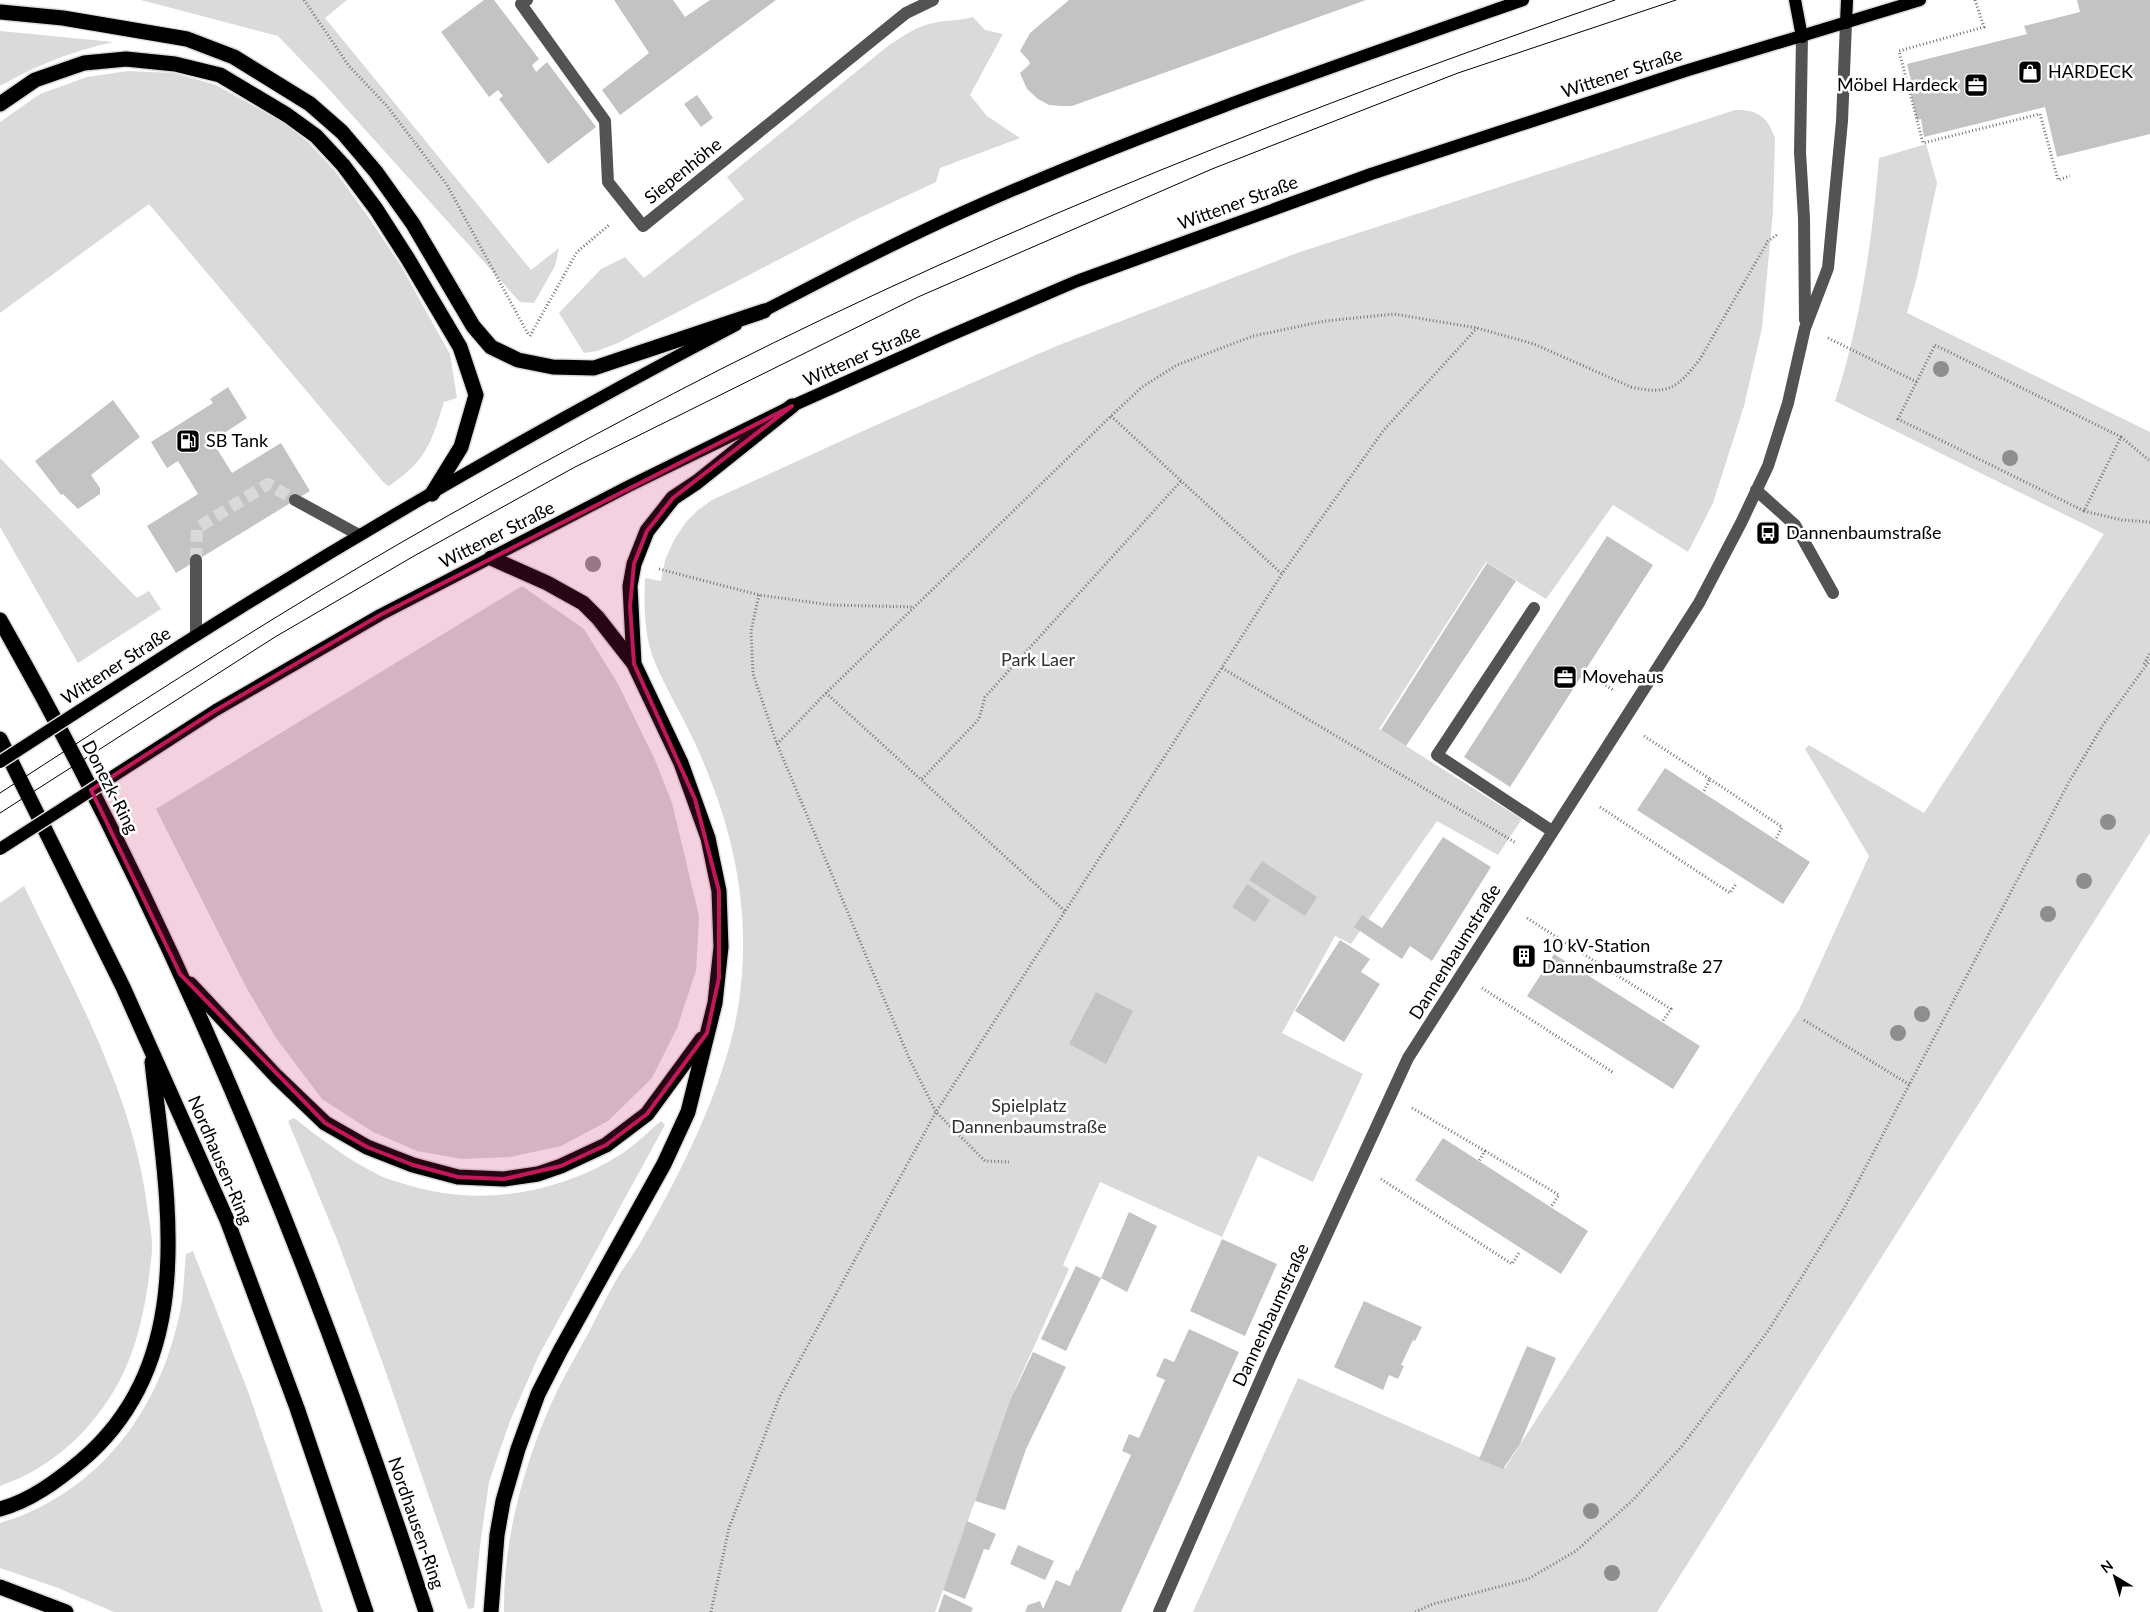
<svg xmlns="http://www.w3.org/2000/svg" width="2150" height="1612" font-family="Lato,sans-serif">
	<rect width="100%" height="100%" fill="#fff"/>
	<path fill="#dadada" d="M141 0H347L325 18 531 270 559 248 555 266 534 303 520 302 325 85 278 36Z
		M973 17 985 30 1003 34 970 95 987 116 1020 138 940 168 936 182 859 218 618 343 597 351 584 353 559 313 601 269 625 257 644 278 744 199 727 177 889 45C902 37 914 28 929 24 943 20 958 21 973 17Z
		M0 31 114 42C72 51 37 65 0 86Z
		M128 71 174 73 216 85 281 121 308 142 335 171 367 215 401 266 450 354 457 398 444 402C431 443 427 460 389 486L384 483 149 204 0 313V122L40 94 87 77Z
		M1735 110C1757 109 1768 117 1775 138L1773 212 1762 328 1744 406 1713 503 1688 552 1613 505 1546 599 1486 562 1379 729 1522 819 1498 855 1437 821 1351 944 1335 936 1282 1033 1363 1074 1313 1182 1258 1156 1222 1237 1100 1182 1063 1265 1069 1269 1018 1382 935 1612H504C503 1537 525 1460 556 1393 566 1373 577 1353 588 1334 598 1314 608 1294 619 1275 627 1263 636 1251 643 1238 681 1174 726 1082 738 1008 753 913 734 826 693 739 680 711 663 684 652 655 644 630 644 603 645 578L661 581 665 560 674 540 686 522 698 510 712 500 874 426 1054 347 1297 253Z
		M1926 144 1937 183 1917 277 1907 313 2150 432V833L1657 1612H1193L1298 1378 1505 1468 1799 1010 1869 856 1805 749 1809 745 1924 813 2104 534 1835 401C1861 321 1872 241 1879 158Z
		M0 458 137 598 149 591 161 609 78 663 0 527Z
		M522 586 584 629 618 684 655 760 672 803 699 916 696 971 677 1028 652 1078 608 1121 561 1146 510 1157 462 1159 417 1151 373 1132 322 1099 276 1038 246 987 156 809Z
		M24 886C74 991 135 1096 148 1213 150 1224 152 1236 152 1247 152 1257 150 1267 149 1277 144 1313 137 1346 121 1378 95 1428 53 1468 0 1486V903Z
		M294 1118C321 1139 348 1160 379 1175 388 1180 399 1182 408 1185 479 1207 557 1194 620 1155 635 1145 648 1132 661 1121L665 1125 538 1357 510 1421 489 1482 480 1546 474 1608 468 1609 383 1364 338 1242 288 1121Z
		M193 1251 249 1394 323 1612H114L58 1588 0 1568V1523C11 1519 22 1516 32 1511 116 1472 164 1395 181 1307 184 1290 184 1271 186 1254Z"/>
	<path fill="#c3c3c3" d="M484 0H494L539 59 532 65 536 72 547 62 596 127 548 164 499 99 503 96 498 90 489 97 441 32Z
		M614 0H673L685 17 710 0H776L620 115 602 90 649 53Z
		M1069 0H1366L1072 106H1061L1049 105 1038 99 1027 89 1020 73 1030 64 1029 61 1020 51 1030 33Z
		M2077 0H2150V134L2057 157 2045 107 1924 137 1921 119 1917 120 1908 82 1911 81 1907 64 2027 34 2024 26 2080 12Z
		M697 95 713 118 701 127 684 104Z
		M228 387 247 418 212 441 232 473 281 443 310 491 176 573 147 526 198 494 178 461 167 468 151 442 213 403 210 399Z
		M113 400 140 437 91 475 100 488V494L78 509 63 494 61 495 35 461Z
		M1607 536 1653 565 1510 787 1464 757Z
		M1487 563 1516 581 1406 746 1381 730Z
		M1665 768 1810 862 1783 904 1637 810Z
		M1443 837 1491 867 1432 961 1410 946 1402 959 1354 927 1362 915 1382 928Z
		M1262 861 1317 897 1305 916 1249 880Z
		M1247 884 1270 900 1255 922 1232 907Z
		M1340 940 1370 959 1361 972 1380 984 1344 1042 1295 1011Z
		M1525 946 1532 951 1523 964 1517 960Z
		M1554 954 1700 1046 1673 1089 1527 996Z
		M1096 992 1133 1011 1106 1064 1069 1044Z
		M1443 1138 1588 1231 1561 1274 1415 1180Z
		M1129 1212 1157 1226 1127 1292 1101 1278 1066 1351 1041 1339 1076 1266 1101 1278Z
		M1222 1239 1277 1264 1245 1336 1190 1311Z
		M1364 1301 1422 1327 1415 1341 1413 1340 1401 1365 1404 1366 1398 1379 1389 1375 1383 1390 1334 1367Z
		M1189 1329 1239 1352 1121 1612H1025L1028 1605 1040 1601 1043 1609 1056 1580 1070 1586 1076 1570 1078 1571 1131 1455 1122 1451 1129 1434 1139 1438 1165 1380 1156 1376 1164 1358 1174 1362Z
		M1527 1346 1556 1358 1520 1444 1503 1469 1479 1459Z
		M1033 1352 1066 1367 1026 1449 1005 1510 975 1501 1010 1401Z
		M967 1521 996 1534 989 1550 984 1549 965 1599 943 1590Z
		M1018 1545 1054 1561 1045 1580 1010 1564Z
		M944 1594 973 1608 971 1612H938Z"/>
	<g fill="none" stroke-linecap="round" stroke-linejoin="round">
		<path stroke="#d9d9d9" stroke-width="12" stroke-dasharray="12 6" stroke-linecap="butt" d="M196 560 197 528 268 484 295 500"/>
		<g stroke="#dbdbdb" stroke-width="15">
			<path id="major" d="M1795 0 1802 37
				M1846 23 1847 0
				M756 315C823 280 892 244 961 213 1144 131 1334 66 1523 0
				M181 645C361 531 547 424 736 325
				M216 710 380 615 629 486 792 406 944 338 1077 281 1371 174 1685 71 1920 0"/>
		</g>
		<g stroke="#dbdbdb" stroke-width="18">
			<path id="highway" d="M0 12 63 18 187 39 234 57 310 104 342 132 376 172 413 224 473 326 491 347 518 360 553 367 594 368 764 311
				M0 104 35 80 84 63 126 59 175 64 220 75 287 115 316 136 343 165 376 209 408 259 460 347 476 395 461 447 432 494
				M0 620C178 933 315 1269 426 1612
				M634 664 630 586 634 564 647 531 673 498 697 482 792 406
				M0 739 123 987 227 1220 297 1408 366 1612
				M190 984 276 1076 325 1123 367 1147 413 1165 458 1177 504 1179 538 1174 561 1166 606 1145 647 1114 702 1039
				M0 1509C30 1501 57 1481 81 1461 201 1360 167 1198 152 1062
				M0 1587 66 1612
				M491 1612 497 1535 503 1501 518 1449 538 1394 560 1351 664 1164 688 1112 715 1003 721 947 719 891 708 838 681 763 634 664 598 618 583 603 547 583 491 558"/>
		</g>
		<path stroke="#757575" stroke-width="3" stroke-dasharray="1 2.5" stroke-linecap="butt" d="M304 0 349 66 387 106 447 185 528 334
			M1975 0 1984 27 1899 51 1923 143 2040 114 2058 180 2070 176
			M530 336 577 252 609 225
			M1828 338 1917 382
			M1935 345 2121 437 2084 511 1898 419Z
			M1111 416 1282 574
			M2121 437 2150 461
			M2084 511 2122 520 2150 522
			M659 569 759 595 831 605 914 607
			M759 595 751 631 753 674 777 744 909 1058 936 1112 985 1161 1009 1162
			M2144 664 2150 653
			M1222 668 1516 843
			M1588 674 1613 690
			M826 693 1066 912
			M1644 736 1710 779 1703 793
			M777 744 826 693 1111 416 1142 387 1177 365 1253 336 1325 321 1394 314 1477 328 1534 344 1631 387C1668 395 1677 389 1700 359L1768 241 1778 234
			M922 779 979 719 985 697 1181 481
			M1710 779 1782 827 1776 839
			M1600 807 1730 893 1736 884
			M1527 918 1599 964 1590 976
			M1599 964 1671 1009 1662 1022
			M1482 988 1614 1073
			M1804 1020 1910 1085
			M1412 1108 1485 1151 1479 1161
			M1485 1151 1559 1195 1551 1207
			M1381 1179 1512 1264 1519 1253
			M711 1612 729 1528 780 1396 936 1112 1282 574 1383 431 1477 328
			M1415 1612 1433 1604 1528 1579 1576 1551 1633 1500 1682 1446 1768 1331 1842 1212 2069 782 2103 725 2150 660"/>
		<path stroke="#535353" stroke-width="12" d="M527 0 521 4 605 121 608 182 643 226 906 13 933 0
			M1802 37 1800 152 1804 218 1805 320
			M1756 490 1795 525 1833 593
			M295 500 359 535
			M1534 608 1437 755 1552 831
			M196 635V560
			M1159 1612 1270 1358 1408 1058 1699 603 1741 523 1768 466 1788 403 1805 328 1828 268 1842 121 1846 23"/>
		<use href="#major" stroke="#000" stroke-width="12"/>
		<use href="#highway" stroke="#000" stroke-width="15"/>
		<path stroke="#000" stroke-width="1" d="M0 793C119 716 239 638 361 566 478 497 598 432 719 370 1008 224 1310 106 1615 0
			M0 813 275 637 414 556 575 467 918 297 1212 169 1350 115 1458 73 1676 0"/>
		<g stroke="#dbdbdb" stroke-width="15" stroke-linecap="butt">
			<path id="major-bridge" d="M0 762 181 645
				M0 849 216 710"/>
		</g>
		<use href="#major-bridge" stroke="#000" stroke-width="12"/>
	</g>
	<g fill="#8e8e8e">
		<circle cx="1941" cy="369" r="8"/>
		<circle cx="2010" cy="458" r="8"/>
		<circle cx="593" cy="564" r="8"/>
		<circle cx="2108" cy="822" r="8"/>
		<circle cx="2084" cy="881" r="8"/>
		<circle cx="2048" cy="914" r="8"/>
		<circle cx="1922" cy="1014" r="8"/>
		<circle cx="1898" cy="1033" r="8"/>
		<circle cx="1591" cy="1511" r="8"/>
		<circle cx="1612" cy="1573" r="8"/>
	</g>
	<path fill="#c2185b" fill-opacity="0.2" stroke="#c2185b" stroke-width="4" stroke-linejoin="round" d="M792 406 673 498 647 531 634 564 630 606 634 664 695 799 719 891V978L707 1033 647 1114 606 1145 561 1166 504 1179 458 1177 413 1165 367 1147 325 1123 180 974 91 790 216 710 380 615Z"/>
	<defs>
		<g id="shop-square" transform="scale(1.25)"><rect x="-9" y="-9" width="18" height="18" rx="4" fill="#000" stroke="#fff"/><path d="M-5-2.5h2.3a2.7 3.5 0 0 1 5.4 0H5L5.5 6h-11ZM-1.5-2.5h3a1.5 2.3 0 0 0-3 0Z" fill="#fff"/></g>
		<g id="office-square" transform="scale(1.25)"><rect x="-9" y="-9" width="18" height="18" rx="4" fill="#000" stroke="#fff"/><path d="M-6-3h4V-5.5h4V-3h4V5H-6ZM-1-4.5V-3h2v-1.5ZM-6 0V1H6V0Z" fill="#fff"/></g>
		<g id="fuel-square" transform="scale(1.25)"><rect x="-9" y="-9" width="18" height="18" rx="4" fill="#000" stroke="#fff"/><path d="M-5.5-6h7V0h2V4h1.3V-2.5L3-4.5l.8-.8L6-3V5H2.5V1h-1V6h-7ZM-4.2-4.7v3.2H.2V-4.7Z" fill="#fff"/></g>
		<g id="bus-square" transform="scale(1.25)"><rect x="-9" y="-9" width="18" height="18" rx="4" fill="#000" stroke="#fff"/><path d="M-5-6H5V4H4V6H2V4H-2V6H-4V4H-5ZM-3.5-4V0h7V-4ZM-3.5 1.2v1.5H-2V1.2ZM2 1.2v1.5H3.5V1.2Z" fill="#fff"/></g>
		<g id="building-square" transform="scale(1.25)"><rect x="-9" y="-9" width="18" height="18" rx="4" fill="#000" stroke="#fff"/><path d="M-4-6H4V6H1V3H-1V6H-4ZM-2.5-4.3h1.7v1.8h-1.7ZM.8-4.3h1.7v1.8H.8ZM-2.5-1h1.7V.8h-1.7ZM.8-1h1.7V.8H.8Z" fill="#fff"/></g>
	</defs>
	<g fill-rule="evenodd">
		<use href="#shop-square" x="2030" y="72"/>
		<use href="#office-square" x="1976" y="85"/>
		<use href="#fuel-square" x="188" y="441"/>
		<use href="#bus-square" x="1768" y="533"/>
		<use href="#office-square" x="1565" y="677"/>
		<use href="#building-square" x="1524" y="956"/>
	</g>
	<g text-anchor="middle" stroke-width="5" stroke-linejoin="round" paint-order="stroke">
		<g font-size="18" fill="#000" stroke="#fff" text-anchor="start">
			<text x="2048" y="78">HARDECK</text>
			<text x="1958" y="91" text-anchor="end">Möbel Hardeck</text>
			<text x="206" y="447">SB Tank</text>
			<text x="1786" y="539">Dannenbaumstraße</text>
			<text x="1582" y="683">Movehaus</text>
			<text x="1542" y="952">10 kV-Station<tspan x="1542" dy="21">Dannenbaumstraße 27</tspan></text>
		</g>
		<g font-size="18" fill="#000" stroke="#fff">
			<text transform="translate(1622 73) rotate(-18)" y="6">Wittener Straße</text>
			<text transform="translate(683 171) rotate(-39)" y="6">Siepenhöhe</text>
			<text transform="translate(1238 203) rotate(-20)" y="6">Wittener Straße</text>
			<text transform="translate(862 356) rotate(-24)" y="6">Wittener Straße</text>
			<text transform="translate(497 535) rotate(-27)" y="6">Wittener Straße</text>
			<text transform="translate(116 666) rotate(-33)" y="6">Wittener Straße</text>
			<text transform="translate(110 787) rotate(63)" y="6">Donezk-Ring</text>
			<text transform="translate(1455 952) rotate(-58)" y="6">Dannenbaumstraße</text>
			<text transform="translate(220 1160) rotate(67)" y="6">Nordhausen-Ring</text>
			<text transform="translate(1271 1315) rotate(-65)" y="6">Dannenbaumstraße</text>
			<text transform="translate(416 1523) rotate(71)" y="6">Nordhausen-Ring</text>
		</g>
		<g font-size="18" fill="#313131" stroke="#fff">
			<text x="1038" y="666">Park Laer</text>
			<text x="1029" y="1112">Spielplatz<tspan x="1029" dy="21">Dannenbaumstraße</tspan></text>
		</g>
	</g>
	<g transform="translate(2115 1577) rotate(322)" stroke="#ffffff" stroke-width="4" paint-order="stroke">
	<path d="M0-4L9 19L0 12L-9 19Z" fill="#000000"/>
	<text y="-8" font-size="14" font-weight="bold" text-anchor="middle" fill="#000000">N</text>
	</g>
</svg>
